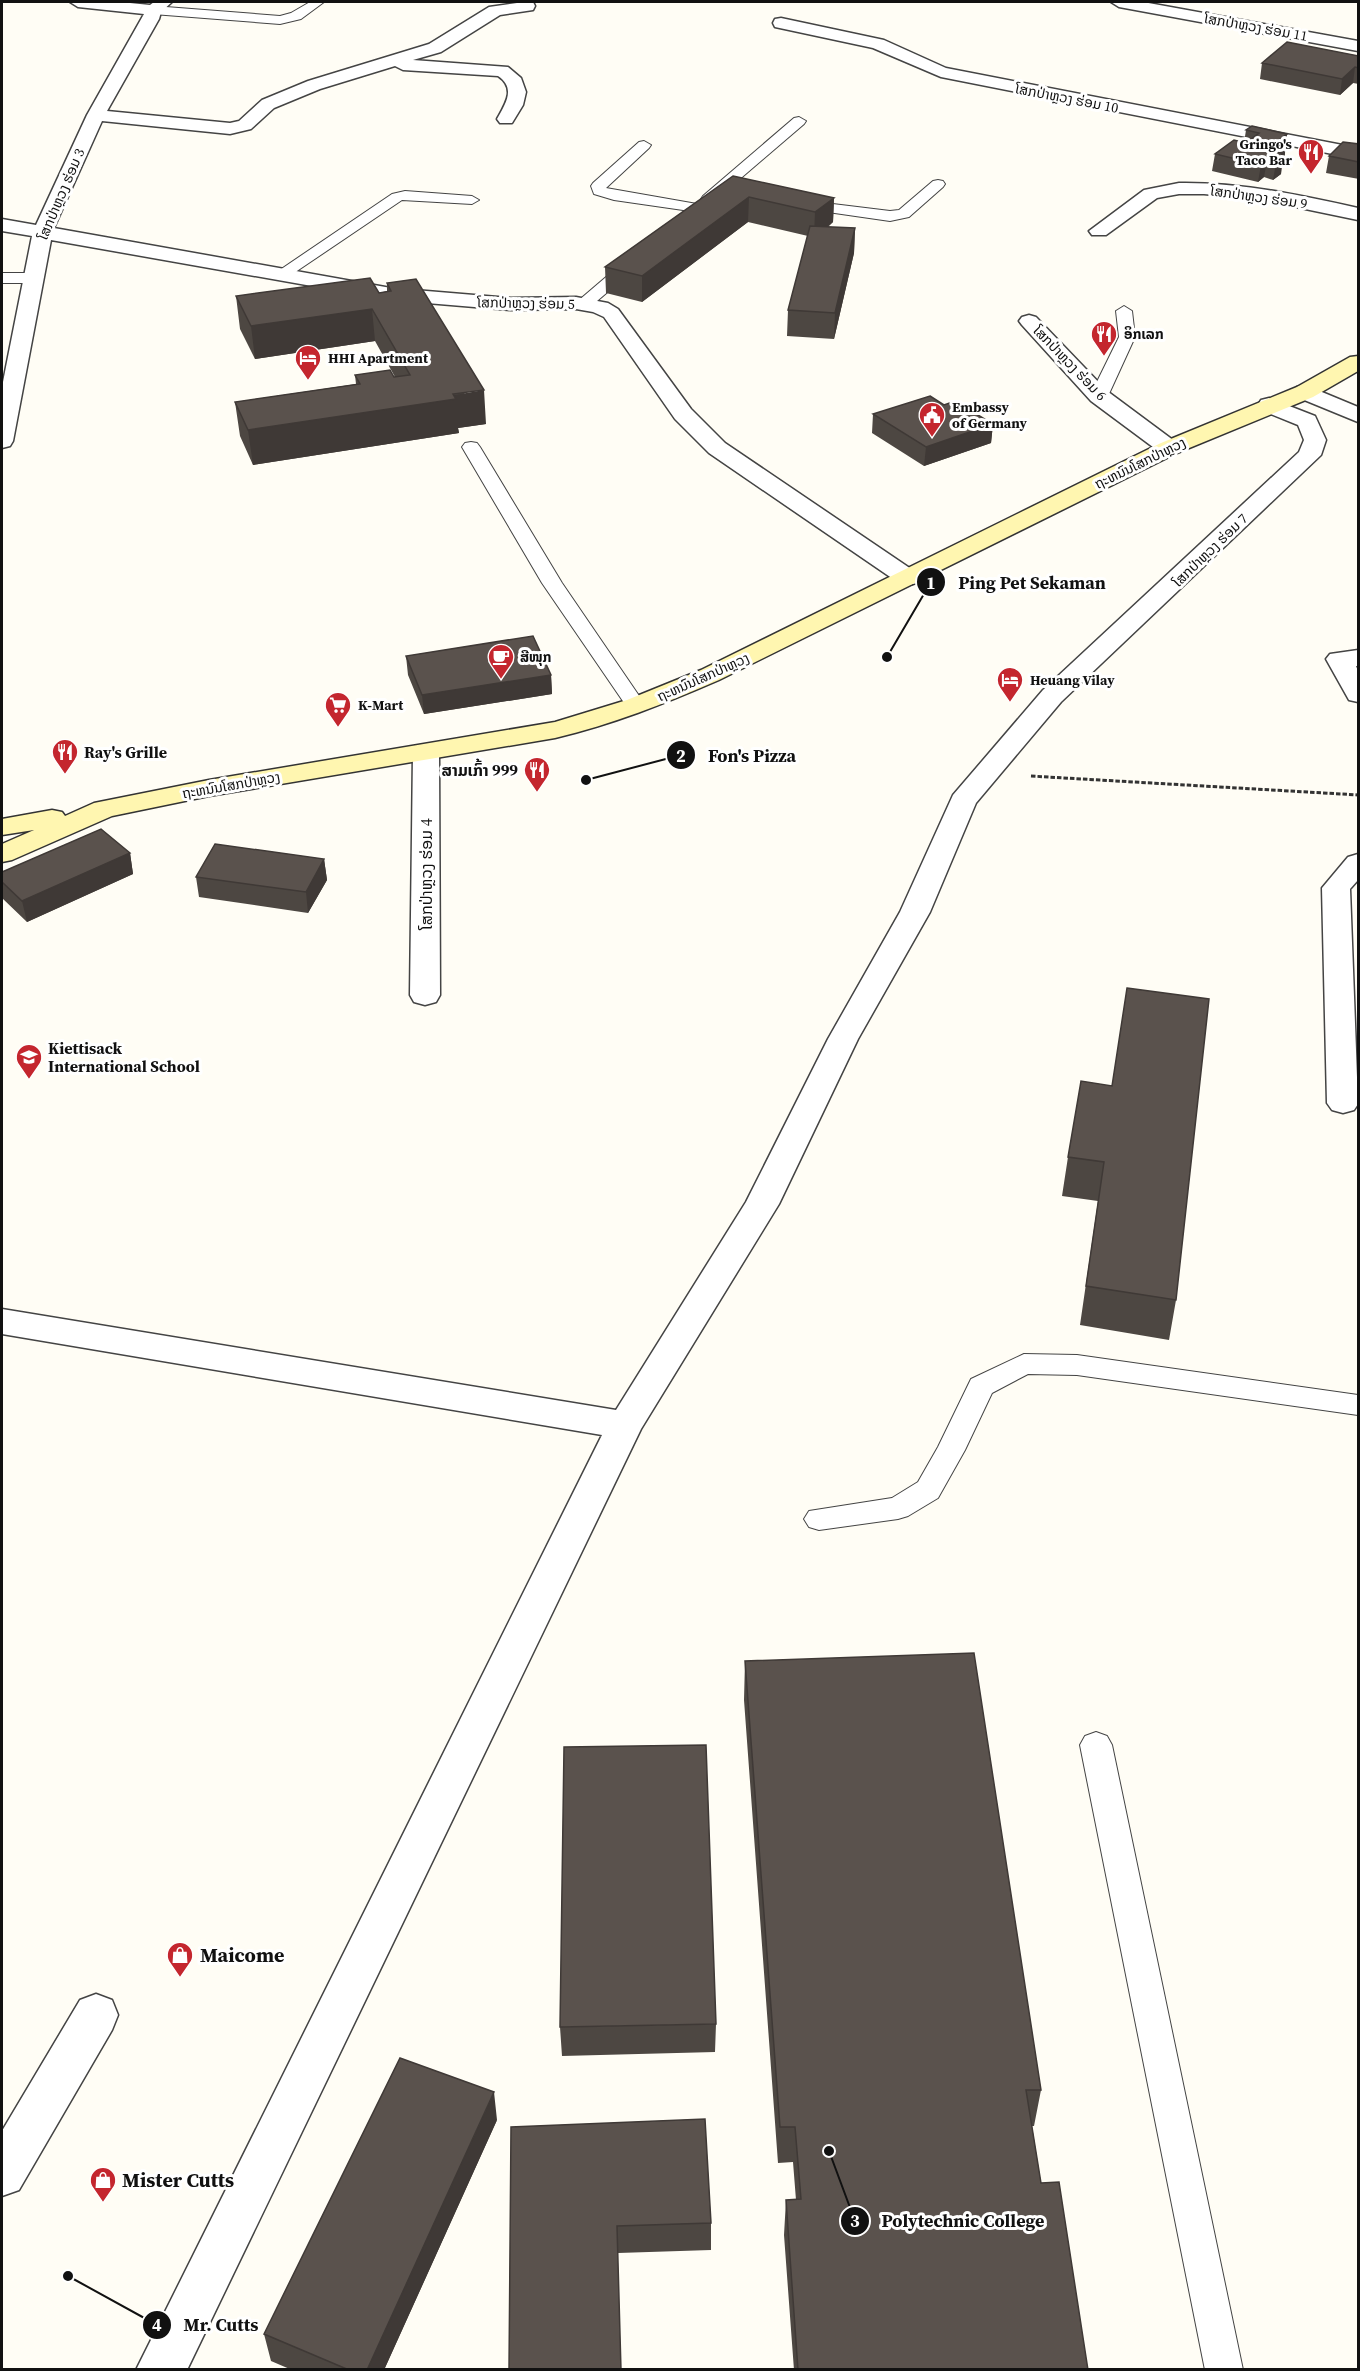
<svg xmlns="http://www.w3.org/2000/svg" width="1360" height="2371" font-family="'Source Serif 4','Noto Sans Lao',serif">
	<rect width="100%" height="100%" fill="#fffdf5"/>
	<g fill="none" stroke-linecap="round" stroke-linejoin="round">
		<g stroke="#444" stroke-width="2">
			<path id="lane" d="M310 2H324L301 19 280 24 153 14 147 10 153 6 280 16 291 13Z
				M799 117 806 121 804 124 713 202H703L701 199 703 196 794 118Z
				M644 141 651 145 649 148 606 188 697 204 702 205 704 208 702 211 697 212 614 200 594 194 591 186 593 183 639 142Z
				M938 180 943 181 945 184 943 187 909 217 890 221 800 208 793 204 800 200 890 211 899 210 933 181Z
				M405 191 472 196 479 200 472 204 402 200 288 277 282 279 274 274 392 194Z
				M632 258 638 260 640 263 638 266 590 307H578L576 304 578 301 626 260Z
				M2 273H33L41 278 33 283H2Z
				M1124 306 1132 311 1135 337 1108 396 1105 400H1093L1090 396 1119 337 1116 311Z
				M471 442 477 443 480 447 562 583 646 706 643 710H629L542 583 462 447 465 443Z
				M1024 1354 1077 1355 1358 1395V1415L1077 1375 1028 1374 992 1393 965 1450 938 1498 908 1516 898 1519 819 1530 809 1527 804 1519 809 1511 892 1498 918 1482 938 1447 971 1379Z
				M1096 1732 1107 1736 1112 1745 1243 2370H1205L1080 1745 1085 1736Z"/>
		</g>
		<g stroke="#444" stroke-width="3">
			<path id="street" d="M70 2H120L150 5 154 2H172L161 12 159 19 107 111 230 123 239 121 262 100 308 81 429 44 489 7 524 2H533L535 6 533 10 500 15 441 52 413 60 508 67 521 78 526 92 523 105 512 123H500L497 119C506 103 516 88 498 76L403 70 395 66 320 89 274 108 251 129 230 134 102 121 54 228 391 288 511 298 576 297 608 303 618 309 691 409 725 443 917 573 920 578 917 583 908 585 899 583 709 453 675 419 604 317 593 312 576 309 511 310 391 300 51 240 13 441 10 446 2 448V387L32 236 2 231V219L36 225 87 115 144 14 78 7Z
				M1111 2H1143L1358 41V51L1119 7Z
				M781 18 884 40 946 68 1358 148V159L941 77 873 48 775 27 773 23 775 19Z
				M1179 183C1240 182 1299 195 1358 208V220L1257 199 1204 194H1179L1157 198 1106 235H1092L1089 231 1144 190Z
				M1029 315 1036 317 1107 391 1177 443 1180 448 1177 453 1169 455 1161 453 1091 401 1022 325 1019 321 1022 317Z
				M1305 385 1358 407V422L1297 397 1294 392 1297 387Z
				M1269 398 1315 416 1326 440 1321 455 1061 702 976 803 930 912 858 1039 779 1204 641 1429 187 2370H136L602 1435 2 1334V1309L616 1410 746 1202 828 1039 900 912 953 795 1043 690 1299 452 1304 440 1298 425 1261 410 1258 405 1261 400Z
				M1358 650V666H1356L1358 671V702L1349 700 1326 659 1330 654Z
				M426 745 436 747 439 753 440 995 436 1002 425 1005 414 1002 410 995 413 753 416 747Z
				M1358 854V880L1350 889 1358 1104 1354 1110 1343 1113 1332 1110 1327 1103 1322 888 1348 857Z
				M96 1994 112 2000 118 2015 112 2030 19 2190 2 2196V2131L80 2000Z"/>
		</g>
		<g stroke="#333" stroke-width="3">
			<path id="secondary" d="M1358 356V371L1313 397 1177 453 719 680C664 704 613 724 555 738L209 796 112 816 12 860 2 862V844L34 830 2 835V819L52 810 62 812 65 816 94 803 209 780 555 722 627 700 701 670 1161 443 1297 387 1350 357Z"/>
		</g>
		<path stroke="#333" stroke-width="3" stroke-dasharray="4.5 2" stroke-linecap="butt" d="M1031 776 1358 795"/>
		<use href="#lane" fill="#fff" fill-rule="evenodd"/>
		<use href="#street" fill="#fff" fill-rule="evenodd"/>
		<use href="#secondary" fill="#fff6b0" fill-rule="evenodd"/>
	</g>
	<path fill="#4d4742" d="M1359 56V84L1353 83 1340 95 1260 79 1262 63Z
		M1246 130 1287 134 1284 162 1282 163 1281 174 1273 180 1264 177 1258 182 1212 171 1215 154 1244 143Z
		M1359 144V179L1326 173 1329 156Z
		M733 176 834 198 833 222 828 227 855 228 854 253 834 339 787 336 788 310 808 236 748 222 642 302 606 293 605 267Z
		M387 283 486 424 458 428 459 433 253 465 240 436 235 402 356 384 355 375 395 377 375 341 255 359 240 329 236 296 379 293 387 291Z
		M944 405 993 424 991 443 924 466 872 433 873 414Z
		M406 656 551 675 552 694 424 714 408 675Z
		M130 853 133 874 27 922 2 898V872Z
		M324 859 327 880 308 913 199 897 196 877Z
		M1112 1086 1176 1300 1169 1340 1080 1325 1098 1201 1062 1196 1068 1157Z
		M745 1661 1041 2090 1034 2126H1032L1041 2183 1088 2370H794L784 2235 786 2200H796L793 2162 778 2163 744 1700Z
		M716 2024 715 2052 562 2056 560 2027Z
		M497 2120 384 2370H292L271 2361 264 2334Z
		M511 2127 711 2223V2250L618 2253Z"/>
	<path fill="#3f3936" d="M1355 67 1353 83 1340 95 1342 79Z
		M1287 134 1284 162 1282 163 1281 174 1273 180 1276 163 1279 161 1280 150 1275 149 1273 162 1271 151 1275 143Z
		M1267 161 1264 177 1258 182 1261 165Z
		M749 197 748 222 642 302V276Z
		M834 198 833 222 814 237 815 212Z
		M855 228 854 253 834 339 835 313Z
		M372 309 375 341 255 359 251 326Z
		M484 390 486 424 458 428 459 433 253 465 248 430Z
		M993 424 991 443 924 466 926 447Z
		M551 675 552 694 424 714 422 695Z
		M130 853 133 874 27 922 22 901Z
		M324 859 327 880 308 913 306 892Z
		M494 2092 497 2120 384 2370H367Z"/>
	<path fill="#5a524d" stroke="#3f3936" stroke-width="1.5" d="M1287 42 1359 56V68L1355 67 1342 79 1262 63Z
		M1252 126 1287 134 1275 143 1286 146 1280 150 1275 149 1271 151 1281 153 1283 158 1276 163 1267 161 1261 165 1215 154 1234 140 1246 143 1259 133 1246 130Z
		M1343 142 1359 144V162L1329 156Z
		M733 176 834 198 815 212 749 197 642 276 605 267Z
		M810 226 855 228 835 313 788 310Z
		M370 278 379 293 391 291 387 283 416 279 484 390 453 394 456 399 248 430 235 402 360 384 355 375 390 370 394 377 410 375 372 309 251 326 236 296Z
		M930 396 944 405 955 401 993 424 926 447 873 414Z
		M533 636 551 675 422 695 406 656Z
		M101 829 130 853 22 901 2 882V872Z
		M215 844 324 859 306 892 196 877Z
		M1127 988 1209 999 1176 1300 1086 1286 1104 1162 1068 1157 1081 1081 1112 1086Z
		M974 1653 1041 2090H1026L1041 2183 1059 2182 1088 2370H798L786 2200 801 2199 795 2127H780L745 1661Z
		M706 1745 716 2024 560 2027 564 1747Z
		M400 2058 494 2092 367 2370H349L264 2334Z
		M705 2119 711 2223 617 2226 621 2370H509L511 2127Z"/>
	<defs>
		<g id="restaurant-pin" transform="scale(1.35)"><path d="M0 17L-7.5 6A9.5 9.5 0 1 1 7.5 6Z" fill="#c4262e" stroke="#fff"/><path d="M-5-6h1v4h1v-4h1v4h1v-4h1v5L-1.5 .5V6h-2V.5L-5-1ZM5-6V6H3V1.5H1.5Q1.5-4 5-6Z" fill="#fff"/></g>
		<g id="hotel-pin" transform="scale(1.35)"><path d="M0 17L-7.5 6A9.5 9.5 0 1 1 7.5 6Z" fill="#c4262e" stroke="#fff"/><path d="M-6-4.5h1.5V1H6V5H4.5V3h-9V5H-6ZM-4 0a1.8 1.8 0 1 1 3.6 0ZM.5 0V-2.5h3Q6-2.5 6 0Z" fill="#fff"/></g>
		<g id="civic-pin" transform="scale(1.35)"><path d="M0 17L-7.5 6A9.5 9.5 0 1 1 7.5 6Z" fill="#c4262e" stroke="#fff"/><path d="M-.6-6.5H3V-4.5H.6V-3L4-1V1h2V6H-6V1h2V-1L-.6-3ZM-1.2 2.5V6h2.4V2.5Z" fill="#fff"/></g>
		<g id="cafe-pin" transform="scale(1.35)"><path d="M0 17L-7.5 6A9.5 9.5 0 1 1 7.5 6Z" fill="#c4262e" stroke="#fff"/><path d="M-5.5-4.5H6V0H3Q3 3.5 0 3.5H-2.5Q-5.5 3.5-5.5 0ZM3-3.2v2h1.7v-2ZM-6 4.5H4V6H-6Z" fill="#fff"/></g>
		<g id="supermarket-pin" transform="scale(1.35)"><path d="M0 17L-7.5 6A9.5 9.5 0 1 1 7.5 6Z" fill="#c4262e" stroke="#fff"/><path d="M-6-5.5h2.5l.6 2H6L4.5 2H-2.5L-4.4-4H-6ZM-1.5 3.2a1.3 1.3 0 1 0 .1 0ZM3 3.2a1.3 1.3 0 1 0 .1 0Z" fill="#fff"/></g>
		<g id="school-pin" transform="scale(1.35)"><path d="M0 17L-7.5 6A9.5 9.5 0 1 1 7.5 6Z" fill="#c4262e" stroke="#fff"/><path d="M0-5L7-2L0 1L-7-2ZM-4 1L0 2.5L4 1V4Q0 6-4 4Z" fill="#fff"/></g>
		<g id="shop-pin" transform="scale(1.35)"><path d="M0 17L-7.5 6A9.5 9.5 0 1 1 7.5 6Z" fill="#c4262e" stroke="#fff"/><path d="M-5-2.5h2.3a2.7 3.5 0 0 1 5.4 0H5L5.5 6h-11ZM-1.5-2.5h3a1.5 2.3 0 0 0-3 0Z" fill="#fff"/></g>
	</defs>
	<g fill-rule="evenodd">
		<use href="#restaurant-pin" x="1311" y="152"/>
		<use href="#restaurant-pin" x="1104" y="334"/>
		<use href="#hotel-pin" x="308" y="358"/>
		<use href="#civic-pin" x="932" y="415"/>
		<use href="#cafe-pin" x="501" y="657"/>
		<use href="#hotel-pin" x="1010" y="680"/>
		<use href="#supermarket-pin" x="338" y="705"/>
		<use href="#restaurant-pin" x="65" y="752"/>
		<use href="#restaurant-pin" x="537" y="770"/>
		<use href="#school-pin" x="29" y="1057"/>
		<use href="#shop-pin" x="180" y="1955"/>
		<use href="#shop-pin" x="103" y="2180"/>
	</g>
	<g text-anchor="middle" stroke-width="6" stroke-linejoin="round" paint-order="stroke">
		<g font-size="14" fill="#111" stroke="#fff">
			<text transform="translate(1256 27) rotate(10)" y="5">ໂສກປ່າຫຼວງ ຮ່ອມ 11</text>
			<text transform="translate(1067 98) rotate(11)" y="5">ໂສກປ່າຫຼວງ ຮ່ອມ 10</text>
			<text transform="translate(61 194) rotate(-67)" y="5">ໂສກປ່າຫຼວງ ຮ່ອມ 3</text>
			<text transform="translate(1259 197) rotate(8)" y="5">ໂສກປ່າຫຼວງ ຮ່ອມ 9</text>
			<text transform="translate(526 303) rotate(1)" y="5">ໂສກປ່າຫຼວງ ຮ່ອມ 5</text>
			<text transform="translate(1070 363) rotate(46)" y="5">ໂສກປ່າຫຼວງ ຮ່ອມ 6</text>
			<text transform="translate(1140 463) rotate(-26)" y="5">ຖະຫນົນໂສກປ່າຫຼວງ</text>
			<text transform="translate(1210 550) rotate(-44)" y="5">ໂສກປ່າຫຼວງ ຮ່ອມ 7</text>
			<text transform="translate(703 677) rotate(-24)" y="5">ຖະຫນົນໂສກປ່າຫຼວງ</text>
			<text transform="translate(231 785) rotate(-10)" y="5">ຖະຫນົນໂສກປ່າຫຼວງ</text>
		</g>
		<g font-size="14" font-weight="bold" fill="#111" stroke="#fff" text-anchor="start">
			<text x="1292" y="149" text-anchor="end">Gringo's<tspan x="1292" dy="16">Taco Bar</tspan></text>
			<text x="1124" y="339">ອິກເລກ</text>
			<text x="328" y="363">HHI Apartment</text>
			<text x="952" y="412">Embassy<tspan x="952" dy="16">of Germany</tspan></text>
			<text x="520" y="662">ສີໜຸກ</text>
			<text x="1030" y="685">Heuang Vilay</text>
			<text x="358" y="710">K-Mart</text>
		</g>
		<g font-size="16" font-weight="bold" fill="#111" stroke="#fff" text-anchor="start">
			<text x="84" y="758">Ray's Grille</text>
			<text x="518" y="776" text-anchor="end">ສາມເກົ້າ 999</text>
			<text x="48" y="1054">Kiettisack<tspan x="48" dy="18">International School</tspan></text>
		</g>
		<g font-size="16" fill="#111" stroke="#fff">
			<text transform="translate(426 874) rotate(-90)" y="6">ໂສກປ່າຫຼວງ ຮ່ອມ 4</text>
		</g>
		<g font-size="20" font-weight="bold" fill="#111" stroke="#fff" text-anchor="start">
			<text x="200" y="1962">Maicome</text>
			<text x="122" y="2187">Mister Cutts</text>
		</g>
	</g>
	<path fill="none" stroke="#111" stroke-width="2" d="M887 657L931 582M586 780L681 755M829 2151L855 2221M68 2276L157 2325"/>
	<g fill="#111" stroke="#fff" stroke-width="2">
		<circle cx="887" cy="657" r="6"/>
		<circle cx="586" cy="780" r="6"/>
		<circle cx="829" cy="2151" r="6"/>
		<circle cx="68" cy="2276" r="6"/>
		<circle cx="931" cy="582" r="15"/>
		<circle cx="681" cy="755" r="15"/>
		<circle cx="855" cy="2221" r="15"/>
		<circle cx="157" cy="2325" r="15"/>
	</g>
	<g font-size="18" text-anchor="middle" font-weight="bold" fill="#fff">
		<text x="931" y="589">1</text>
		<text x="681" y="762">2</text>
		<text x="855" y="2227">3</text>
		<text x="157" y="2331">4</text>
	</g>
	<g font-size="18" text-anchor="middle" font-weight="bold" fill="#111" stroke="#fff" stroke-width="6" stroke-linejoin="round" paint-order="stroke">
		<text x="1032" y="589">Ping Pet Sekaman</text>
		<text x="752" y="762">Fon's Pizza</text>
		<text x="963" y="2227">Polytechnic College</text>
		<text x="221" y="2331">Mr. Cutts</text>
	</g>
	<rect width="1360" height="2371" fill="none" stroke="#111111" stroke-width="6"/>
</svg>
